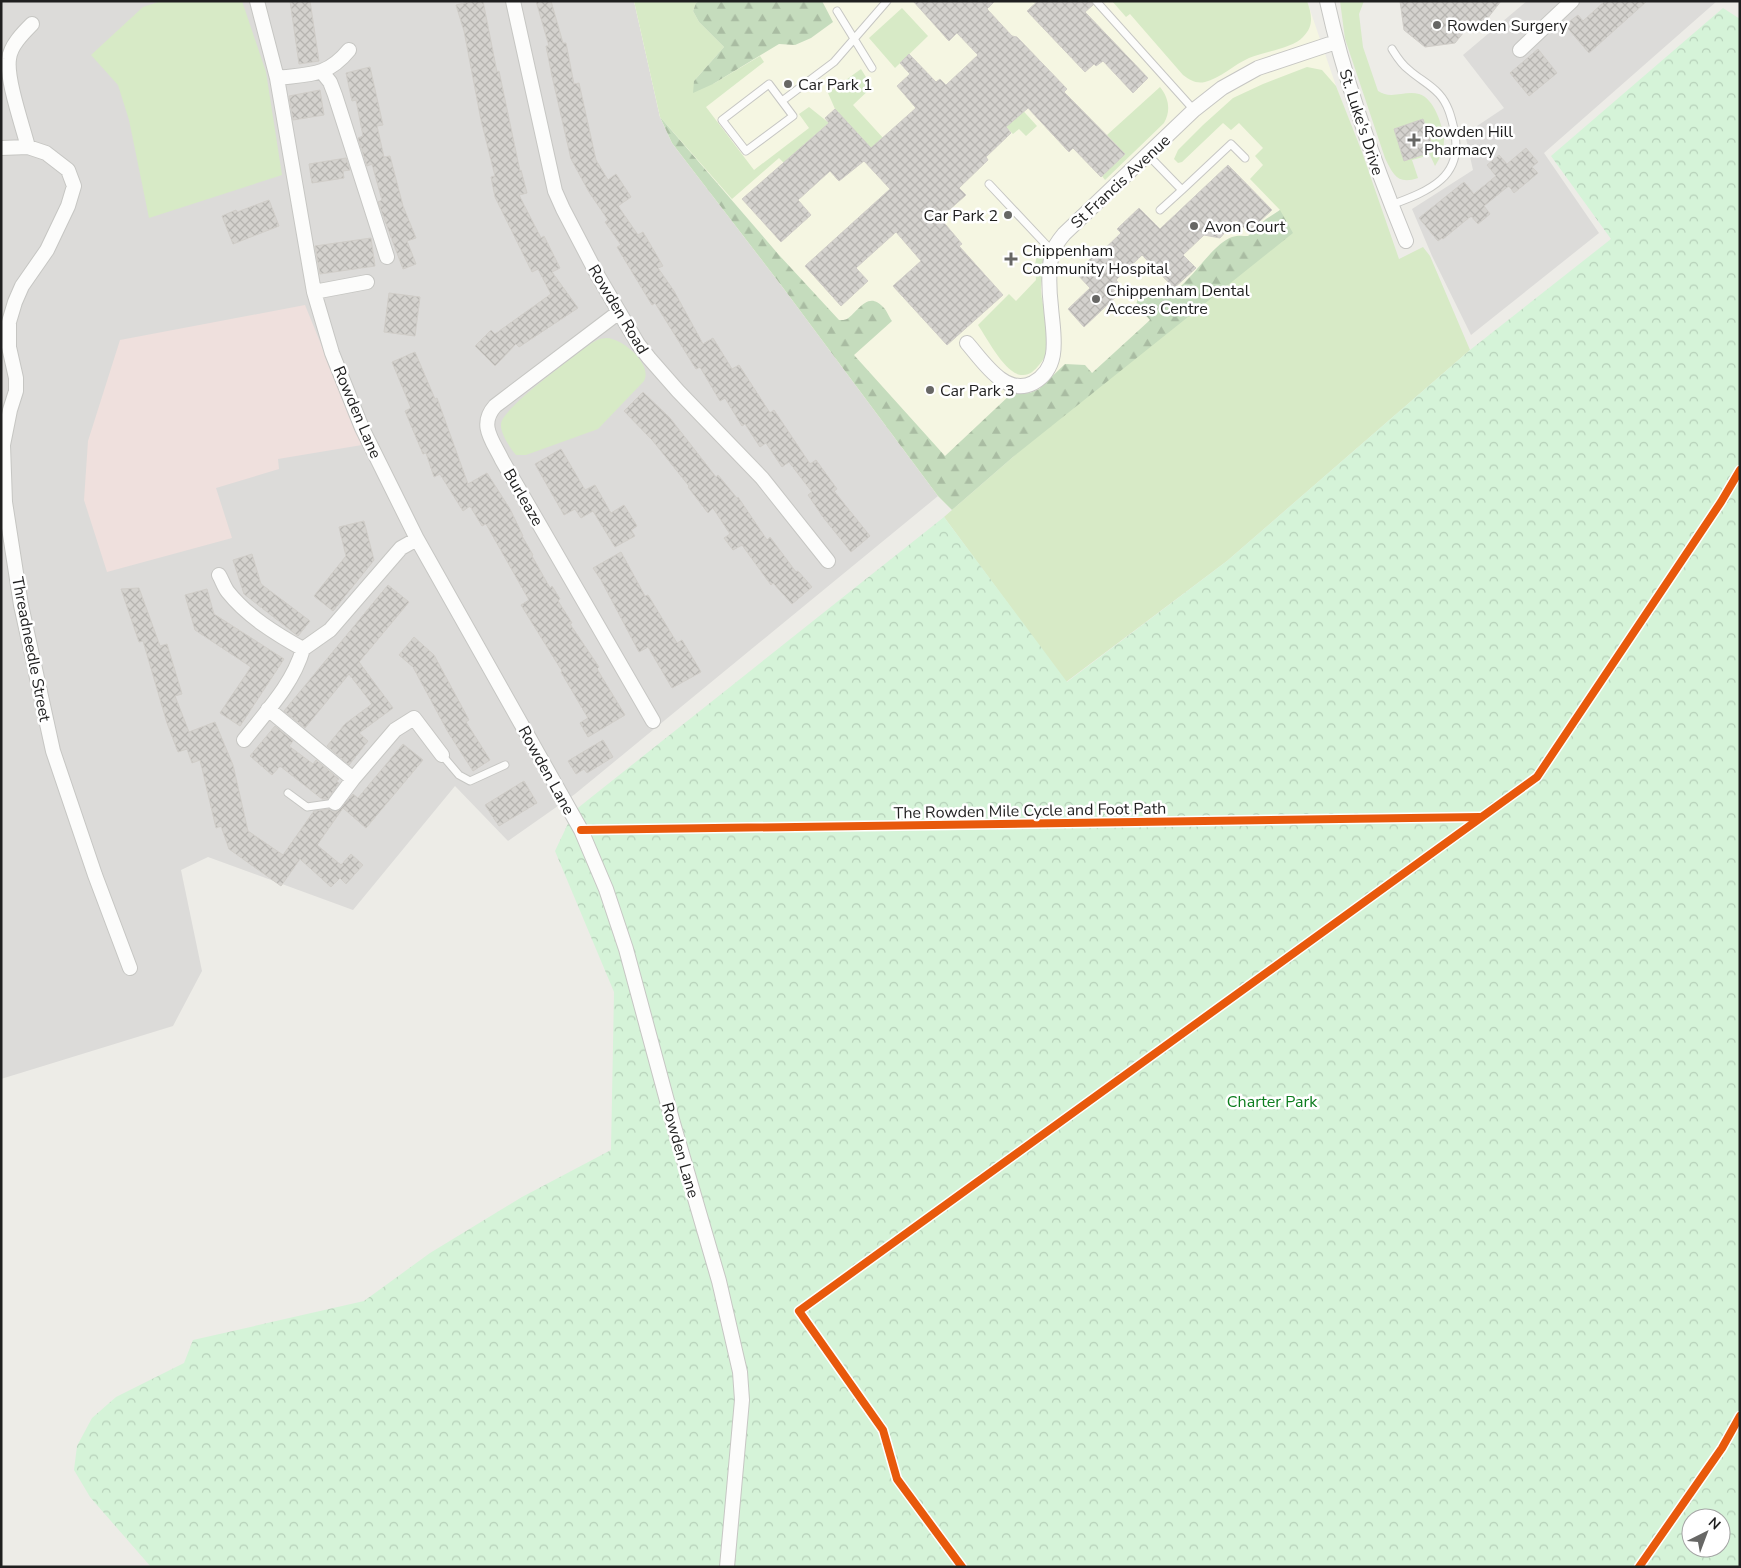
<svg xmlns="http://www.w3.org/2000/svg" width="1741" height="1568" font-family="'Nunito Sans',sans-serif">
	<defs>
		<pattern id="forest-firs" width="22" height="20" patternUnits="userSpaceOnUse" patternTransform="scale(1.25)"><rect width="22" height="20" fill="#c5dcbd"/><path d="M5 1l3.5 6h-7zM16 11l3.5 6h-7z" fill="#a9bca2"/></pattern>
		<pattern id="park-crowns" width="20" height="18" patternUnits="userSpaceOnUse" patternTransform="scale(1.25)"><rect width="20" height="18" fill="#d5f3d8"/><path d="M2 6a3 3 0 1 1 6 0M12 15a3 3 0 1 1 6 0" fill="none" stroke="#b6d0b9"/></pattern>
		<pattern id="building-cross-hatch" width="8" height="8" patternUnits="userSpaceOnUse" patternTransform="scale(1.25)"><rect width="8" height="8" fill="#d4d2ce"/><path d="M0 0l8 8M0 8l8-8" fill="none" stroke="#b6b4b0"/></pattern>
	</defs>
	<rect width="100%" height="100%" fill="#edece7"/>
	<path fill="#dcdbd9" d="M1 1H634L660 117 672 143 781 285 938 496 575 794 508 841 455 786 353 910 208 857 181 870 202 971 173 1026 1 1079Z
		M1527 1H1717L1544 153 1599 233 1471 335 1432 256 1412 209 1473 170 1465 134 1504 108 1463 55Z"/>
	<path fill="#efe0dd" d="M305 305 362 445 278 459 279 469 216 488 232 538 107 572 84 500 88 441 120 340Z"/>
	<path fill="#f5f6e2" d="M634 1H1307L1336 86 1354 134 1293 233 1013 457 952 510 938 496 781 285 672 143 660 117Z"/>
	<path fill="#d7eac6" d="M161 1H242L266 72 282 175 149 218 129 120 118 85 91 55 143 7Z
		M634 1H699L696 3 693 11 699 22 724 47 694 81 713 84 760 56 764 62 706 107 754 170 809 128 799 114 809 107 829 123 784 163 779 158 732 199 660 117Z
		M1112 1H1307C1312 15 1314 26 1303 37 1293 48 1263 52 1249 58 1235 64 1219 79 1205 82 1196 84 1190 80 1183 75L1130 14 1126 17Z
		M1340 1H1364L1359 14 1363 47 1378 91C1391 100 1405 90 1419 94 1434 98 1443 126 1444 140 1444 150 1440 158 1435 166L1430 155 1412 160 1418 178C1398 185 1393 175 1385 158L1345 39Z
		M902 8 928 36 895 68 869 38Z
		M1307 67 1322 70 1336 86 1362 152 1399 259 1423 247 1430 256 1470 350 1227 561 1066 682 944 517 1013 457 1280 210 1250 179 1263 165 1255 156 1263 148 1239 123 1231 130 1223 123 1182 162 1178 163 1174 159 1178 150 1203 125 1233 98 1263 84Z
		M861 69 872 87 853 105 905 162 893 173 835 109 828 93Z
		M1160 87C1169 98 1171 111 1164 123L1105 180 1102 176 1125 154 1107 135Z
		M1004 90 1037 126 1026 136 1019 129 1013 134 1006 127 1009 124Z
		M1038 248C1052 263 1040 274 1041 291 1043 318 1060 342 1039 365 1035 370 1030 375 1023 375 1006 376 987 338 978 325L1009 294 1016 301 1036 280 1035 265Z
		M607 338C623 339 653 364 644 381L598 429 526 455H516C510 448 500 433 501 424 502 408 575 356 590 344L599 339Z"/>
	<path fill="url(#forest-firs)" d="M699 1H822L833 22 811 38 795 45 779 44 713 84 693 93 694 81 724 47 699 22 693 11 696 3Z
		M660 117 779 255 839 320C842 320 845 320 847 319 858 312 868 289 884 308 887 311 889 317 892 321L854 355 945 456 1011 394 1030 393 1039 389 1065 364 1085 365 1092 373 1150 320 1136 305C1144 274 1163 295 1176 290 1194 277 1213 244 1232 237 1238 235 1243 236 1248 236L1266 219 1280 210 1293 233 1013 457 952 510 938 496 781 285 672 143Z"/>
	<path fill="url(#park-crowns)" fill-rule="evenodd" d="M1723 8 1740 19V1567H151L90 1497 74 1470 77 1446 92 1418 116 1397 184 1363 193 1340 364 1301 430 1253 522 1197 611 1150 614 992 555 851 574 811 944 517 1067 682 1227 561 1470 350 1611 239 1551 156ZM1691 1518H1721V1548H1691Z"/>
	<path fill="url(#building-cross-hatch)" stroke="#d0cdc8" d="M290 1H310L319 61 299 64Z
		M473 1H483L497 72 499 71 520 171 521 170 527 193 519 195 541 238 544 236 560 268 552 272 578 308 519 347 516 344 495 366 475 346 491 330 495 334 551 294 538 269 532 272 495 197 491 177 495 176 481 120 464 31 456 5Z
		M536 1H551L563 43H566L574 84 579 83 596 160 608 180 616 174 631 197 618 206 638 235 643 232 663 266 658 268 674 291 703 344 713 338 732 369 739 365 770 413 774 410 810 464 816 460 837 489 834 491 870 536 851 552 823 517 808 495 812 492 789 462 782 467 766 443 760 447 745 424 742 426 725 398 720 401 700 367 696 369 655 303 652 305 617 247 621 245 605 222 608 220 589 192 571 159 552 76 546 46H549Z
		M913 1H995L987 9 1012 36 1017 37 1067 89 1064 92 1125 154 1101 177 1073 148 1069 152 1028 108 1006 127 1011 133 986 157 988 160 959 188 966 195 940 218 962 244 959 246 1003 295 947 345 893 286 921 261 896 232 856 268 868 281 841 306 805 266 890 189 864 161 839 181 830 171 798 200 811 215 781 242 742 199 829 123 825 118 835 109 871 148 916 108 897 86 910 74 900 63 909 54 936 82 940 79 946 85 978 55 957 33 949 41Z
		M1038 1H1091L1093 5 1085 12 1148 78 1133 93 1103 61 1096 66 1094 64 1085 72 1027 11Z
		M1400 1H1501L1480 28 1472 22 1455 43 1425 47 1404 30Z
		M1605 1H1647L1589 53 1565 25 1578 15 1583 21Z
		M1538 49 1557 73 1529 96 1510 73Z
		M370 67 383 125 377 126 384 157 390 156 403 206 416 238 407 241 416 264 403 269 378 202 382 200 372 164 367 166 358 138 363 136 356 100 352 101 346 73Z
		M320 90 324 115 293 120 289 96Z
		M1423 119 1434 151 1404 161 1394 129Z
		M1526 148 1538 162 1532 167 1538 173 1514 193 1509 186 1506 188 1484 206 1490 214 1478 224 1471 216 1443 239 1442 238 1438 241 1419 218 1464 182 1474 194 1496 176 1487 165 1499 155 1507 164Z
		M346 158 350 170 343 171 344 178 312 183 309 164Z
		M1228 165 1272 210 1248 232 1236 220 1220 238 1204 235 1183 255 1196 268 1174 288 1142 255 1116 280 1124 289 1084 327 1068 309 1090 288 1076 273 1093 256 1095 258 1121 233 1117 229 1139 208 1160 229Z
		M269 200 279 226 233 244 222 216 236 210 237 212Z
		M371 238 375 266 320 274 315 246Z
		M389 293 420 297 415 336 384 332Z
		M415 352 435 399 437 398 468 484 487 473 510 509 523 536H522L533 555 532 556 550 588 552 586 560 599 558 601 572 623 570 624 599 667 597 669 625 715 588 737 580 723 588 718 561 672 562 671 521 605 529 600 486 524 482 526 470 506 463 511 440 474 434 477 426 453 423 454 405 411 411 408 392 362Z
		M643 392 670 418 716 477 718 475 737 498 738 497 767 540 770 537 796 572 798 571 812 587 792 604 773 583 771 585 742 545 733 550 724 538 730 534 713 508 708 513 688 487 689 486 653 441 624 411Z
		M561 449 585 490 595 485 611 513 624 505 637 526 631 530 635 536 615 547 593 511 581 518 575 509 564 515 535 464Z
		M364 521 374 560 333 611 314 596 346 556 339 527Z
		M621 552 645 596 648 595 677 643 682 640 701 672 672 688 648 647 639 652 601 580 593 568Z
		M252 554 261 584 310 621 298 636 244 594 233 560Z
		M388 585 409 602 359 662 393 708 359 733 368 741 349 765 327 746 345 724 372 704 349 674 305 728 284 711Z
		M139 588 160 646 167 644 182 694 175 696 189 732 215 722 233 765 248 831 283 855 314 811 329 809 333 812 338 811 353 794 358 798 403 744 423 760 366 828 343 808 317 845 341 865 351 854 363 865 346 884 340 878 331 887 300 859 281 886 229 849 221 826 216 828 200 760 192 763 187 749 178 752 167 723 143 641 139 642 121 589Z
		M207 589 214 614 284 659 240 726 220 713 251 667 195 630 185 595Z
		M414 637 434 655 469 720 466 722 490 760 473 771 448 732 413 667 399 655Z
		M275 726 293 741 289 746 313 764 316 760 339 779 336 781 339 783 328 799H322L280 766 272 775 250 756Z
		M603 740 613 757 587 773 584 769 576 774 568 761Z
		M524 781 537 803 499 826 485 805Z"/>
	<g fill="none" stroke-linecap="round" stroke-linejoin="round">
		<g stroke="#c6c6c3" stroke-width="9">
			<path id="lane" d="M1096 1 1194 110
				M837 11 872 68
				M769 84 793 116 746 151 722 120Z
				M782 101 834 62 887 1
				M1148 155 1182 190 1231 144 1245 158
				M989 184 1053 252
				M1391 205C1429 191 1465 177 1454 129 1451 116 1448 104 1439 94 1430 84 1419 79 1409 70 1401 64 1397 57 1392 49
				M1160 210 1182 190
				M442 755 459 775 470 781 505 765
				M288 793 307 807 335 803"/>
		</g>
		<g stroke="#c6c6c3" stroke-width="16">
			<path id="street" d="M257 1 277 78 314 292 332 353 362 428 417 539 581 830 606 889 626 949 673 1123 719 1281 740 1372 742 1400 727 1567
				M513 1 555 191 563 209 598 276 638 344 649 358 678 391 762 478 828 561
				M1327 1C1345 83 1374 163 1406 241
				M1520 50 1572 1
				M322 72 330 82 335 95 387 257
				M277 78C309 74 327 77 349 50
				M28 147C23 127 6 79 9 59 10 46 23 33 32 24
				M1 148 28 147 46 153 68 170 74 186 68 206 47 250 22 286 15 302 9 322V347L16 378V391L10 410 3 445 5 502 21 605 53 751 95 875 130 968
				M314 292 367 282
				M619 312 495 406C478 425 493 441 502 460L653 721
				M967 343C983 361 1005 397 1033 383 1062 367 1053 334 1051 307 1049 290 1048 271 1052 254 1054 246 1059 240 1064 234L1194 110 1222 88 1258 68 1336 42
				M219 575C222 580 224 587 228 592 247 616 276 634 303 649L330 630 401 548 417 539
				M268 709 353 779
				M244 740C266 712 293 684 303 649
				M335 803 353 779 395 730 414 718 442 755"/>
		</g>
		<use href="#lane" stroke="#fcfcfb" stroke-width="7"/>
		<use href="#street" stroke="#fcfcfb" stroke-width="14"/>
		<g stroke="#fff" stroke-width="11">
			<path id="cycleway" d="M581 830 1480 817
				M962 1567 897 1479 883 1430 799 1311 1537 777 1721 502 1740 470
				M1639 1567 1722 1448 1740 1416"/>
		</g>
		<use href="#cycleway" stroke="#e8590c" stroke-width="8"/>
	</g>
	<g fill="#676765" stroke="#fff" stroke-width="2">
		<circle cx="1437" cy="25" r="5"/>
		<circle cx="788" cy="84" r="5"/>
		<path d="M1411.5 132.5h5v5h5v5h-5v5h-5v-5h-5v-5h5z"/>
		<circle cx="1008" cy="215" r="5"/>
		<circle cx="1194" cy="226" r="5"/>
		<path d="M1008.5 251.5h5v5h5v5h-5v5h-5v-5h-5v-5h5z"/>
		<circle cx="1096" cy="299" r="5"/>
		<circle cx="930" cy="390" r="5"/>
	</g>
	<g text-anchor="middle" stroke-width="5" stroke-linejoin="round" paint-order="stroke">
		<g font-size="16" fill="#1f1f1f" stroke="#fff" text-anchor="start">
			<text x="1447" y="31">Rowden Surgery</text>
			<text x="798" y="90">Car Park 1</text>
			<text x="1424" y="137">Rowden Hill<tspan x="1424" dy="18">Pharmacy</tspan></text>
			<text x="998" y="221" text-anchor="end">Car Park 2</text>
			<text x="1204" y="232">Avon Court</text>
			<text x="1022" y="256">Chippenham<tspan x="1022" dy="18">Community Hospital</tspan></text>
			<text x="1106" y="296">Chippenham Dental<tspan x="1106" dy="18">Access Centre</tspan></text>
			<text x="940" y="396">Car Park 3</text>
		</g>
		<g font-size="16" fill="#1f1f1f" stroke="#fff">
			<text transform="translate(1362 122) rotate(72)" y="6">St. Luke's Drive</text>
			<text transform="translate(1120 181) rotate(-43)" y="6">St Francis Avenue</text>
			<text transform="translate(619 309) rotate(59)" y="6">Rowden Road</text>
			<text transform="translate(358 412) rotate(67)" y="6">Rowden Lane</text>
			<text transform="translate(524 497) rotate(60)" y="6">Burleaze</text>
			<text transform="translate(32 649) rotate(79)" y="6">Threadneedle Street</text>
			<text transform="translate(547 770) rotate(61)" y="6">Rowden Lane</text>
			<text transform="translate(1030 810) rotate(-1)" y="6">The Rowden Mile Cycle and Foot Path</text>
			<text transform="translate(681 1150) rotate(74)" y="6">Rowden Lane</text>
		</g>
		<g font-size="16" fill="#0c7d1e" stroke="#fff">
			<text x="1272" y="1107">Charter Park</text>
		</g>
	</g>
	<rect width="1741" height="1568" fill="none" stroke="#1f1f1f" stroke-width="5"/>
	<g transform="translate(1706 1533) rotate(42)"><circle r="24" fill="#ffffff" stroke="#a5a5a5"/>
	<path d="M0-4L9 19L0 12L-9 19Z" fill="#676765"/>
	<text y="-8" font-size="14" font-weight="bold" text-anchor="middle" fill="#1f1f1f">N</text>
	</g>
</svg>
